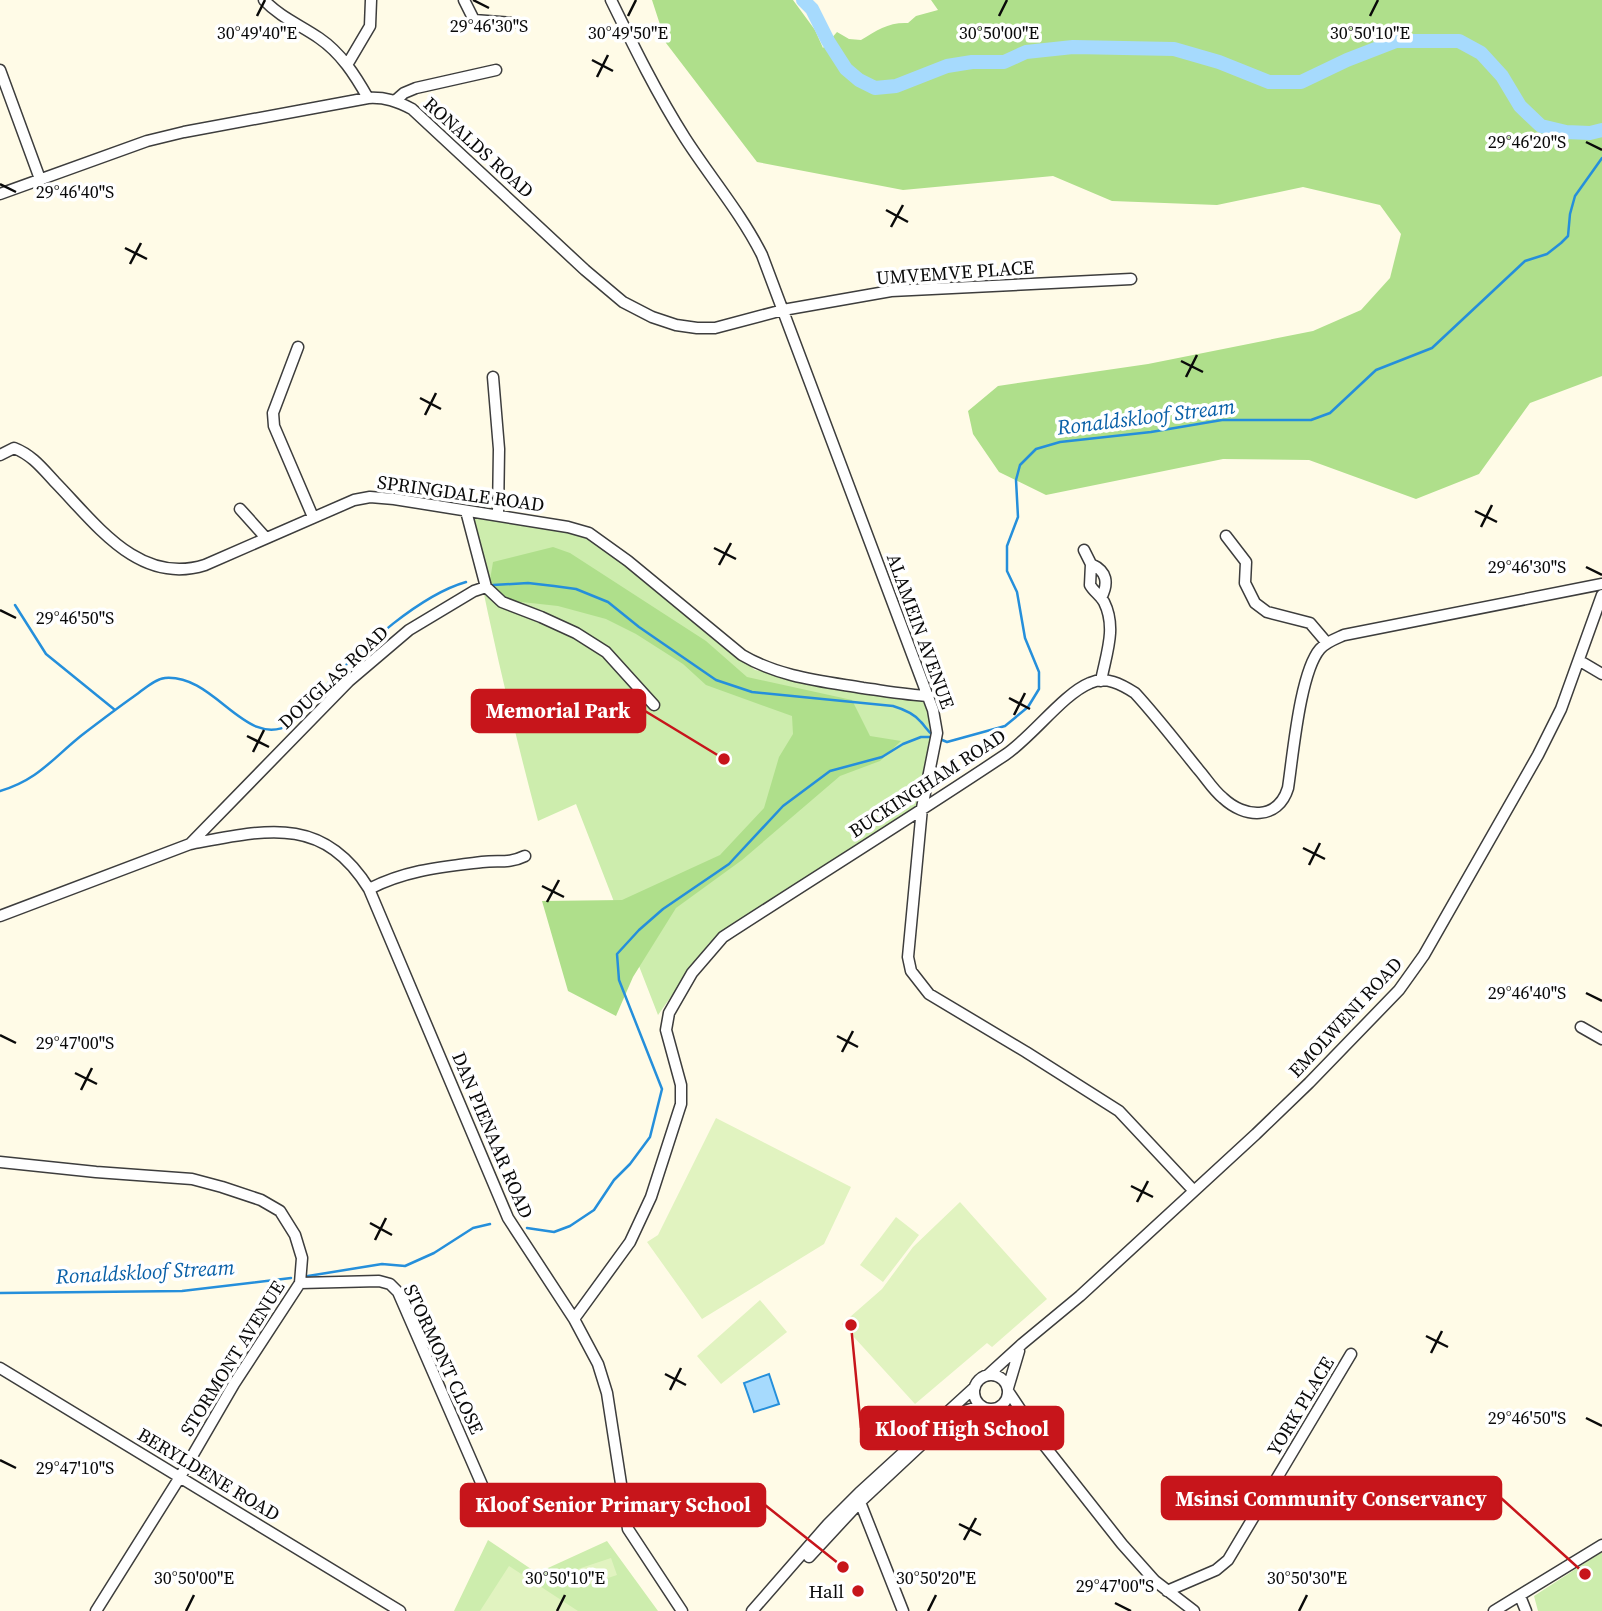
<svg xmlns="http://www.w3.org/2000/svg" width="1602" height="1611" font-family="'Source Serif 4',serif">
	<rect width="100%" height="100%" fill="#fffbe7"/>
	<path fill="#cdedad" d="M468 516 585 533 755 670 917 698 928 704 934 711 919 807 709 943 658 1015 576 804 538 821C511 720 488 618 468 516Z
		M488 1540 537 1573 607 1541 658 1611H454Z
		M1602 1552V1611H1538L1534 1596Z"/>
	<path fill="#afdf8b" d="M652 0H793L815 30 823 48 837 32 849 39 861 40C877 30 889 22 908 23L916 16 938 10 931 0H1602V376L1530 403 1479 474 1416 499 1309 460 1223 459 1046 495 999 472 973 434 968 411 998 386 1148 364 1313 331 1361 310 1390 278 1401 234 1380 205 1303 187 1217 205 1112 201 1053 176 903 190 757 162 666 43Z
		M553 547 570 553 706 641 747 677 852 700 870 736 901 741 880 761 840 776 742 860 676 908 633 977 616 1016 568 991 542 901 622 900 720 855 764 808 779 757 793 734 792 716 706 685 683 664 636 634 606 619 558 606 504 600 489 586 493 562Z"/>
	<path fill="#e1f3c0" d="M716 1118 851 1187 824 1244 702 1319 647 1242 658 1235Z
		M960 1202 1047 1299 992 1347 987 1343 915 1404 842 1324 882 1289 913 1247Z
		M896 1217 919 1235 883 1282 860 1265Z
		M760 1300 787 1332 721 1384 697 1356Z
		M611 1558 617 1575 578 1588 572 1571Z
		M509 1566 578 1611H480Z"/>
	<path fill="#a6dafd" stroke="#258fdb" stroke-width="2" d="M769 1374 779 1404 754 1412 744 1383Z"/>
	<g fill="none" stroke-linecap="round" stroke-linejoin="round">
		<path stroke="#258fdb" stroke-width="2.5" d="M493 585 528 583 554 586 576 589 608 602 639 627 716 680 752 692 893 706C903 709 914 713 921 722 926 727 927 731 934 736
			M15 605 46 654 115 710
			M0 791C38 780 53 758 82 735 99 722 116 709 133 697 142 691 154 679 165 678 216 674 245 751 291 724 304 716 319 693 330 681 363 647 420 595 466 582
			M527 1228 554 1232 570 1226 594 1210 614 1180 630 1164 650 1137 662 1089 619 980 617 954 639 930 663 909 729 864 783 806 830 771 882 757 903 744 921 737H935L947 742 1005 726 1028 707 1039 689V672L1025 638 1017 592 1007 571V546L1018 517 1016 480 1020 465 1036 449 1060 442 1151 432 1222 420H1311L1330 413 1376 370 1432 348 1525 261 1547 254 1561 243 1568 236 1570 214 1575 196 1602 158
			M308 1276 382 1264 405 1266 434 1253 473 1228 490 1224
			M0 1293 182 1291 291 1278"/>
		<path stroke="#a6dafd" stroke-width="14" d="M803 0 812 9 828 41 846 69 859 80 875 88 896 86 947 66 972 62H1004L1026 52 1073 47 1174 49 1219 62 1269 82H1301L1347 60 1396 41H1459L1481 53 1502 76 1520 106 1541 126 1566 132 1590 133 1602 130"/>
		<g stroke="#3d3d3d" stroke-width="13">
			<path id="minor" d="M264 0C280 17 300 25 319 38 341 53 355 75 368 98
				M464 0 474 20 512 23
				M611 0C634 47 657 94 685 138 710 177 741 213 762 255L933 710 937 733 922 808 908 957 911 971 929 994 1026 1052 1119 1111 1194 1191
				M347 65 370 26 371 0
				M0 70 40 179
				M396 100 404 93 416 88 496 70
				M0 194 147 141 184 132 368 98C385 97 397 101 412 109L585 270 623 302 652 317 676 325 697 328H715L783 310 891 291 1131 279
				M298 347 273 413 274 426 313 517
				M493 377 499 449 498 515
				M0 455 14 448C32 455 42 468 55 482 96 524 139 586 205 565L354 500 370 497 394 499 568 527 589 533 628 561 742 655C779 677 821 681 863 688 885 691 907 695 929 696
				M240 509 266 538
				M1226 536 1246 562 1245 583 1255 603 1267 612 1310 623 1327 643
				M1084 550 1091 564 1090 585C1094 592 1100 595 1104 602 1117 628 1106 654 1101 681
				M1091 564C1107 571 1109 583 1101 598
				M486 587 502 602 541 617 576 633 606 652 654 705
				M1580 661 1602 674
				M190 844C265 830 323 814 369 889L508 1218 574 1319 598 1364 607 1393 628 1529 682 1611
				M369 889C406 870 441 867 482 862 500 860 508 864 525 856
				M0 916 190 844 349 681 409 630 474 591 486 587 466 511
				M1581 1027 1602 1039
				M0 1162 96 1172 192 1179 222 1187 261 1200 280 1211 295 1235 302 1258 300 1283 234 1384 180 1477 96 1611
				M300 1283 379 1281 390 1284 398 1292 486 1494
				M574 1319 630 1242 651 1197 681 1104V1085L666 1030 669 1013 692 973 723 937C817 876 912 817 1005 755 1032 737 1063 694 1090 683 1106 676 1121 684 1135 693 1157 717 1177 743 1198 769 1206 778 1213 790 1223 798 1244 818 1278 821 1288 788 1293 755 1300 672 1320 649 1326 642 1335 639 1344 635L1602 584
				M0 1368 400 1611
				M988 1375 1022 1344 1080 1296 1256 1134 1309 1083 1399 990 1424 955 1538 755 1561 709 1602 595
				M974 1392a17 17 0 1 1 34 0a17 17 0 1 1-34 0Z
				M1008 1388 1019 1351
				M1008 1391 1044 1445 1122 1544 1155 1581 1194 1611
				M993 1410 1023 1426 1036 1438
				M860 1502 903 1611
				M809 1557 860 1502 936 1431 959 1413 971 1409 984 1408
				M1167 1591 1216 1570 1228 1560 1351 1354
				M1520 1596 1526 1611
				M752 1611 828 1524 859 1493 975 1387
				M1494 1611 1602 1545"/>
		</g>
		<use href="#minor" stroke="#fff" stroke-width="10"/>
	</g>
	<path fill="none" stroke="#0a0a0a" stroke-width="2.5" d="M473 0 489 8M257 16 265 0M628 16 636 0M999 16 1007 0M1370 16 1378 0M592 60 613 71M597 77 608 55M1586 142 1602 150M0 184 16 192M886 210 908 222M891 227 903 205M125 248 147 259M130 264 141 243M1181 361 1203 372M1186 377 1197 355M420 398 441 409M425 415 436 393M1475 511 1497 522M1481 527 1492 505M714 548 736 559M719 565 731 543M1586 567 1602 575M0 610 16 618M1009 698 1030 709M1014 715 1025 693M247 736 269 747M253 752 264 730M1303 848 1325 859M1309 865 1320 843M542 886 564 897M547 902 559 880M1586 993 1602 1001M0 1035 16 1043M837 1036 858 1047M842 1052 853 1031M75 1073 97 1084M81 1090 92 1068M1131 1186 1153 1197M1137 1202 1148 1181M370 1223 392 1235M375 1240 386 1218M1426 1336 1448 1347M1431 1353 1442 1331M665 1374 686 1385M670 1390 681 1368M1586 1418 1602 1426M0 1460 16 1468M959 1524 981 1535M964 1540 976 1518M1115 1603 1131 1611M186 1611 194 1595M557 1611 565 1595M928 1611 936 1595M1299 1611 1307 1595"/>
	<circle fill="#c7151b" stroke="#fff" stroke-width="2.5" cx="858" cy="1591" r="7"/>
	<g text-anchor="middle" stroke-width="7" stroke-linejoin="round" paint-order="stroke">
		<g font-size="19" fill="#0a0a0a" stroke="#fff">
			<text transform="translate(479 147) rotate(42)" y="7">RONALDS ROAD</text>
			<text transform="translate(955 272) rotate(-4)" y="7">UMVEMVE PLACE</text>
			<text transform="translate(461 493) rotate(8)" y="7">SPRINGDALE ROAD</text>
			<text transform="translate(921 631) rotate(70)" y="7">ALAMEIN AVENUE</text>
			<text transform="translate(333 677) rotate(-43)" y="7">DOUGLAS ROAD</text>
			<text transform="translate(927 783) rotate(-33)" y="7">BUCKINGHAM ROAD</text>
			<text transform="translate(1345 1017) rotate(-47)" y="7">EMOLWENI ROAD</text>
			<text transform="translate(493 1135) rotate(67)" y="7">DAN PIENAAR ROAD</text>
			<text transform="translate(232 1358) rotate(-58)" y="7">STORMONT AVENUE</text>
			<text transform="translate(444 1359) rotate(65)" y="7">STORMONT CLOSE</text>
			<text transform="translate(1300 1406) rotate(-59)" y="7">YORK PLACE</text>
			<text transform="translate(209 1474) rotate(31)" y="7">BERYLDENE ROAD</text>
		</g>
		<g font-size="19" fill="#0a0a0a" stroke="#fff" text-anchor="end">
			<text x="844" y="1598">Hall</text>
		</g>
		<g font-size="21" font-style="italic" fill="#085fa7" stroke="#fff">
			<text transform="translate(1146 417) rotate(-7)" y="7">Ronaldskloof Stream</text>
			<text transform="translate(145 1272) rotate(-3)" y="7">Ronaldskloof Stream</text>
		</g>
	</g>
	<g font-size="18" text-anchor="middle" fill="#0a0a0a" stroke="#fff" stroke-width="7" stroke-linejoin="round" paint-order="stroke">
		<text x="489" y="32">29°46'30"S</text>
		<text x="257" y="39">30°49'40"E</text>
		<text x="628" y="39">30°49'50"E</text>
		<text x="999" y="39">30°50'00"E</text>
		<text x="1370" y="39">30°50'10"E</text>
		<text x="1527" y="148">29°46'20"S</text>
		<text x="75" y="198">29°46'40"S</text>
		<text x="1527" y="573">29°46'30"S</text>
		<text x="75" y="624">29°46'50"S</text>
		<text x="1527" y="999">29°46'40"S</text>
		<text x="75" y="1049">29°47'00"S</text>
		<text x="1527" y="1424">29°46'50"S</text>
		<text x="75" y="1474">29°47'10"S</text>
		<text x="194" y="1584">30°50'00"E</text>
		<text x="565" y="1584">30°50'10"E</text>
		<text x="936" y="1584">30°50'20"E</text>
		<text x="1307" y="1584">30°50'30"E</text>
		<text x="1115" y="1592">29°47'00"S</text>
	</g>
	<path fill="none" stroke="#c7151b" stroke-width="2.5" d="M724 759L645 711M851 1325L861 1428M1585 1574L1501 1498M843 1567L765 1505"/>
	<g fill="#c7151b" stroke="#fff" stroke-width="2.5">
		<circle cx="724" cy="759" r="7"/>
		<circle cx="851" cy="1325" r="7"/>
		<circle cx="1585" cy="1574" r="7"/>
		<circle cx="843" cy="1567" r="7"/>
	</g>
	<g fill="#c7151b" stroke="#c7151b" stroke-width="2.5">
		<rect x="472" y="690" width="173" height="42" rx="7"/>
		<rect x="861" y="1407" width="202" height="42" rx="7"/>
		<rect x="1162" y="1477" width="339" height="42" rx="7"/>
		<rect x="461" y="1484" width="304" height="42" rx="7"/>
	</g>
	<g font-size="21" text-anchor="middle" font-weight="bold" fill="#fff">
		<text x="558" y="718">Memorial Park</text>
		<text x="962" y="1436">Kloof High School</text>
		<text x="1331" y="1506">Msinsi Community Conservancy</text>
		<text x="613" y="1512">Kloof Senior Primary School</text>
	</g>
</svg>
